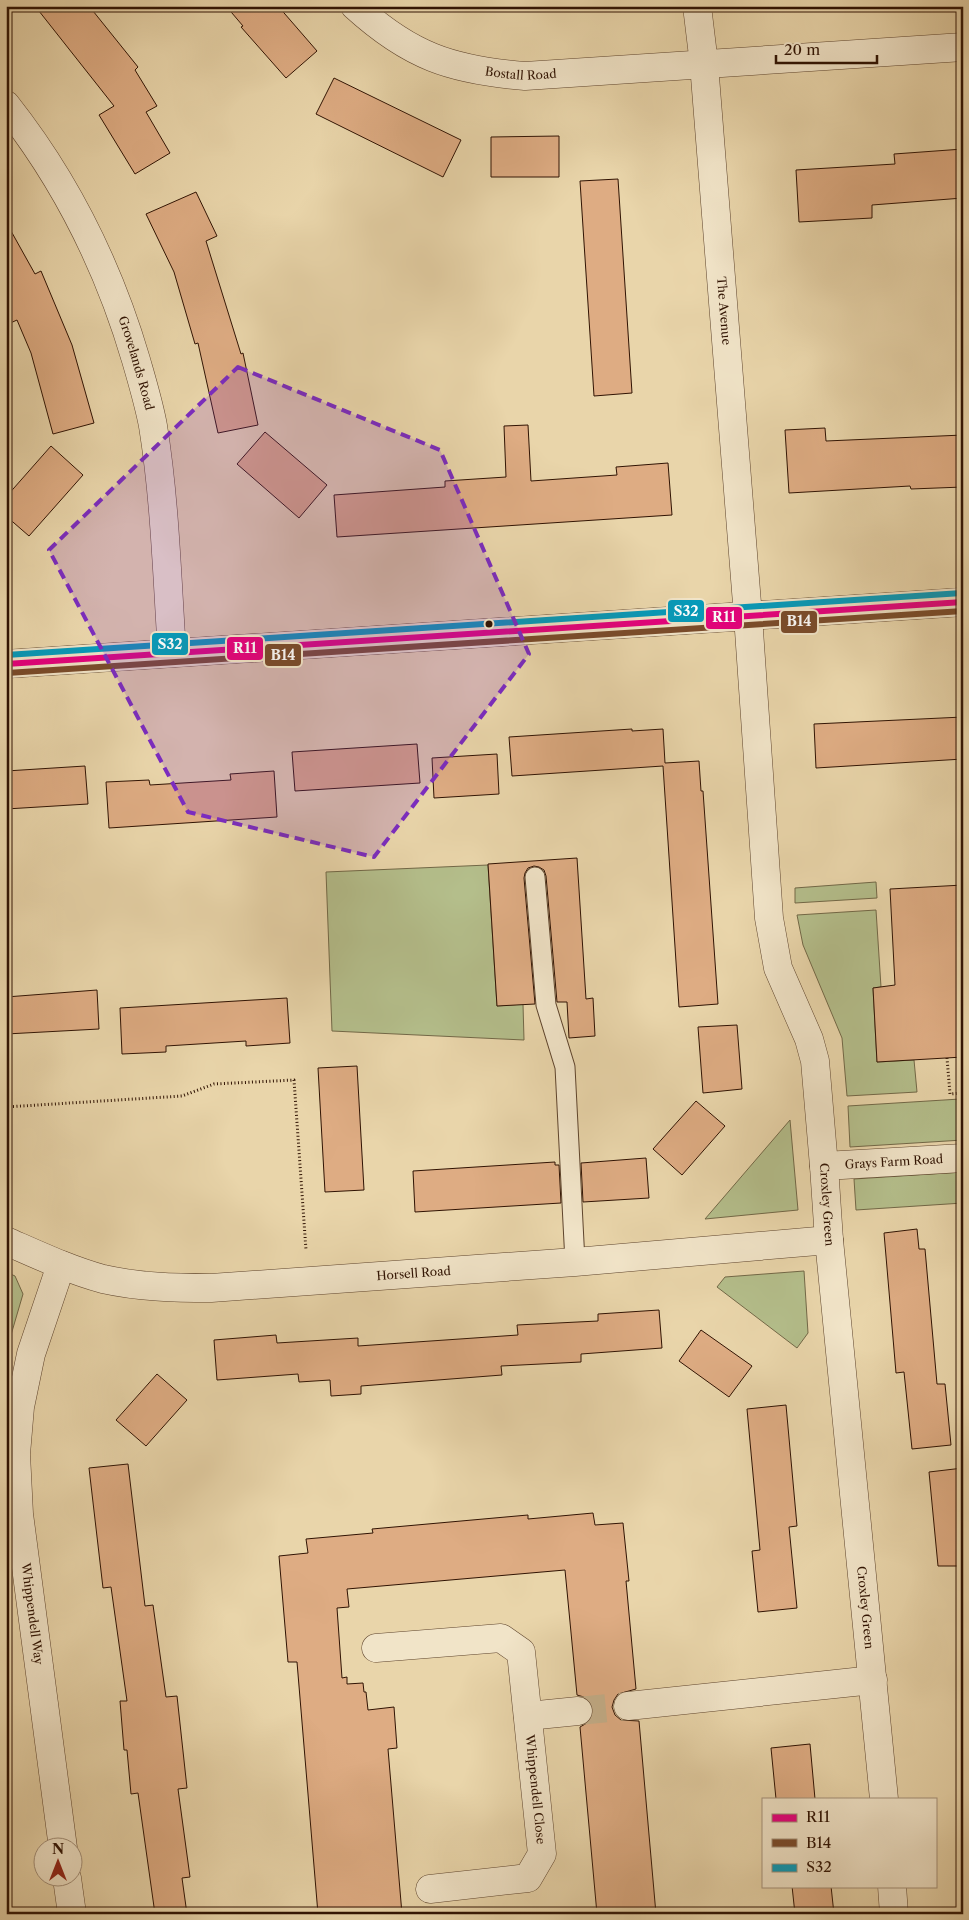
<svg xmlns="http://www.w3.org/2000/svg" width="969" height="1920" font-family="'Libre Caslon Text',serif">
	<rect width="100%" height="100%" fill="#e9d5aa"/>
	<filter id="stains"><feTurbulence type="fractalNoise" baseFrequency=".004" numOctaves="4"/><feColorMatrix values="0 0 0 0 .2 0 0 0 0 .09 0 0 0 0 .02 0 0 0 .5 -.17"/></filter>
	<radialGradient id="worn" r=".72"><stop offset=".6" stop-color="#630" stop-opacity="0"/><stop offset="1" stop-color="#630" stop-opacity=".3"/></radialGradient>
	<path fill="#b4be8b" stroke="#726847" d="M488 865 497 1006 523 1004 524 1040 332 1031 326 872Z
		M876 882 877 898 795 903V888Z
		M876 910 881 987 873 988 877 1062 914 1060 917 1092 847 1096 842 1038 803 945 797 915Z
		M960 1099 963 1140 850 1147 848 1106Z
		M790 1120 798 1210 705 1219Z
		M963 1172V1203L856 1210 854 1179Z
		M804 1271 808 1333 797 1348 717 1287 725 1277Z
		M6 1272 15 1276 23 1294 6 1352Z"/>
	<path fill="#deac83" stroke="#301303" d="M35 6H89L138 67 135 70 157 106 146 112 170 153 135 174 99 115 114 106Z
		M226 6H278L317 51 286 78 241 27 243 26Z
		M334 78 461 140 443 177 316 114Z
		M559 136V177H491V137Z
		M963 149V198L872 205V218L799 222 796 170 895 164 894 154Z
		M618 179 632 393 594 396 580 181Z
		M196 192 217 236 206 241 241 354 243 353 258 425 218 433 198 343 195 344 174 272 146 214Z
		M6 222 35 274 41 271 72 345 94 423 53 434 31 353 17 320 6 325Z
		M528 425 531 481 617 475 616 467 668 463 672 515 337 537 334 495 445 487V481L506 477 504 426Z
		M825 428 826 441 963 435V487L911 489 910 486 789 493 785 430Z
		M265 432 327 485 299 518 237 464Z
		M51 446 83 475 29 536 6 516V497Z
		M963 717V759L816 768 814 724Z
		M632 729V731L663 729 665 763 699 761 701 791H703L718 1004 679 1007 663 766 512 776 509 737Z
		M417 744 420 783 295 791 292 752Z
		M497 754 499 794 434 798 432 758Z
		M85 766 88 804 6 809V771Z
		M274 771 277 817 109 828 106 782 149 780 150 785 231 780 230 774Z
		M577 858 586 999 593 998 595 1036 569 1038 567 1002H557L546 876 544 870 539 867 534 866 528 868 525 873 524 878 535 1004 497 1006 488 864Z
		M963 885V1057L877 1062 873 988 895 985 890 889Z
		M97 990 99 1029 6 1034V997Z
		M287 998 290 1043 246 1046V1041L166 1046V1052L122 1054 120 1008Z
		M737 1025 742 1089 703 1093 698 1027Z
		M357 1066 364 1190 325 1192 318 1068Z
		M696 1101 725 1126 682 1175 653 1149Z
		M646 1158 649 1198 583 1202 581 1163Z
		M555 1162V1165H559L561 1203 415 1212 413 1171Z
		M917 1229 919 1249H925L937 1384H945L951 1445 912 1449 904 1372 896 1373 884 1233Z
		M659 1310 662 1348 581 1354V1362L501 1366 502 1375 361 1386V1394L331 1396 330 1380 299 1382 298 1374 217 1380 214 1340 276 1335 277 1343 358 1338V1346L518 1335 517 1325 598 1321V1314Z
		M701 1330 752 1366 729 1397 679 1361Z
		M157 1374 187 1400 146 1446 116 1420Z
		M786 1405 797 1526 789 1527 797 1608 758 1612 752 1551 760 1550 747 1409Z
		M128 1464 145 1606 153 1605 166 1697 177 1696 187 1788 178 1789 190 1877 182 1878 187 1914H155L138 1793 131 1794 127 1750H124L120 1701H127L111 1587 103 1588 89 1468Z
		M963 1468V1566H938L929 1472Z
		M593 1513 595 1525 623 1523 629 1581H626L636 1689 618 1694 614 1700 612 1707 615 1715 621 1720 639 1721 656 1914H597L580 1727 587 1723 592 1717 594 1710 590 1702 584 1697 577 1695 565 1570 347 1589 349 1607 337 1608 342 1678 347 1677V1684L363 1683 364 1692H366L368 1710 394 1707 397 1748 388 1749 402 1914H318L297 1662H288L279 1556 308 1553 306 1539 373 1533 372 1529 528 1515V1519Z
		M810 1744 815 1799H776L771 1748Z
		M792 1886H831L834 1914H795Z"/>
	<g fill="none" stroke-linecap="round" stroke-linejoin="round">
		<path stroke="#c4ae89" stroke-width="28" stroke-dasharray="28 14" stroke-linecap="butt" d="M578 1711 628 1706"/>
		<g stroke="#5e442d" stroke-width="21">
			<path id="service" d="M535 877 546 1005 565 1067 575 1262"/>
		</g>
		<g stroke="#5e442d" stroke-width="29">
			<g id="minor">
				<path id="s1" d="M355 6C410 56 451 70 525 76L963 47"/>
				<path id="s2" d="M697 6 704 64 748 616 769 918 778 968 809 1039 815 1061 824 1166 829 1240 884 1799"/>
				<path id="s3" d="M6 105C66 181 109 268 136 360 142 381 149 404 153 426 165 500 167 577 172 652"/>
				<path id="s4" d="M824 1166 963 1158"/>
				<path id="s5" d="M6 1241C38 1255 70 1270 103 1279 139 1287 174 1288 211 1288L575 1262 829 1240"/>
				<path id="s6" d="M61 1265 31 1354 20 1407 16 1454 19 1514 63 1848"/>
				<path id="s7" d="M376 1648 501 1638 521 1652 542 1854 528 1878 430 1889"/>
				<path d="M628 1706 873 1680"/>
				<path d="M528 1716 578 1711"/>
				<path d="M67 1878 72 1914"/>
				<path d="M892 1886 894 1914"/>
			</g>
		</g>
		<g stroke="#5e442d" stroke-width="29">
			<path id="tertiary" d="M6 664 963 602"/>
		</g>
		<path stroke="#301303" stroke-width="3" stroke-dasharray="1 2.5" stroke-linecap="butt" d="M947 1058 950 1094 963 1093
			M6 1107 182 1096 214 1084 294 1080 306 1250"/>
		<use href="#service" stroke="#f1e4c8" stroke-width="19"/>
		<use href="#minor" stroke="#f1e4c8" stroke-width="28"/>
		<use href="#tertiary" stroke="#f1e4c8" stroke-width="28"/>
		<g stroke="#f1e4c8" stroke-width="10">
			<path id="bus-1" d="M6 664 963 602"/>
		</g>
		<g stroke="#f1e4c8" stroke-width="10">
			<path id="bus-2" d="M7 673 963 611"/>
		</g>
		<g stroke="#f1e4c8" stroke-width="10">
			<path id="bus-3" d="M6 655 962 593"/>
		</g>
		<use href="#bus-1" stroke="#e5007d" stroke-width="6"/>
		<use href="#bus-2" stroke="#7a4b2a" stroke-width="6"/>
		<use href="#bus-3" stroke="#059aba" stroke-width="6"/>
	</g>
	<path fill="#7b2cbf" fill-opacity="0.2" stroke="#7b2cbf" stroke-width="4" stroke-dasharray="10 6" stroke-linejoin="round" d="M238 367 440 450 529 654 374 857 188 812 49 550Z"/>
	<circle fill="#301303" stroke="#f1e4c8" stroke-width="2" cx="489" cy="624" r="4.5"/>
	<g text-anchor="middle" stroke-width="5" stroke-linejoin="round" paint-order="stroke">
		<g font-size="12" fill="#301303" stroke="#f1e4c8">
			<text dy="4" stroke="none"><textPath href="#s1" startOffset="184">Bostall Road</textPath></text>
			<text dy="4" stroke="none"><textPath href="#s2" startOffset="306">The Avenue</textPath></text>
			<text dy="4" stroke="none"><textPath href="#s3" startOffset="291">Grovelands Road</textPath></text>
			<text dy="4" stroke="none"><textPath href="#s4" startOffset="70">Grays Farm Road</textPath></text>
			<text dy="4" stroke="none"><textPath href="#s2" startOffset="1210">Croxley Green</textPath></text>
			<text dy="4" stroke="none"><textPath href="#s5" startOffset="416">Horsell Road</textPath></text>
			<text dy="4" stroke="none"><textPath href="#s2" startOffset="1615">Croxley Green</textPath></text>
			<text dy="4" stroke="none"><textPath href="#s6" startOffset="356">Whippendell Way</textPath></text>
			<text dy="4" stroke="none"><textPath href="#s7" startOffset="288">Whippendell Close</textPath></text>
		</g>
	</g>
	<g stroke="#f1e4c8" stroke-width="2">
		<rect x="667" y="599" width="38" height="24" rx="5" fill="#059aba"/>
		<rect x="705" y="606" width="38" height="24" rx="5" fill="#e5007d"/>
		<rect x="780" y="610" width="38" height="24" rx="5" fill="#7a4b2a"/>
		<rect x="151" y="632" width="38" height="24" rx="5" fill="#059aba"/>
		<rect x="226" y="636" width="38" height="25" rx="5" fill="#e5007d"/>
		<rect x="264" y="643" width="38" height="24" rx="5" fill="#7a4b2a"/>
	</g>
	<g font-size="14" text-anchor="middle" font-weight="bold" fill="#fff">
		<text x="686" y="616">S32</text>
		<text x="724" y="622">R11</text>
		<text x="799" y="626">B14</text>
		<text x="170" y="649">S32</text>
		<text x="245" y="653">R11</text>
		<text x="283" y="660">B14</text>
	</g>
	<rect width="969" height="1920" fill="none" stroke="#e9d5aa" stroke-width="25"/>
	<rect x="8" y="8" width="954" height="1905" fill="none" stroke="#301303" stroke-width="2.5"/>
	<rect x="12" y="12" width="944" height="1895" fill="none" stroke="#301303"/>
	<rect x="762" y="1798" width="175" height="90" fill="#f1e4c8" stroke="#a49079"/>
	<rect x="772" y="1814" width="25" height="8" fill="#e5007d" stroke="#a49079"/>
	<text x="806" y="1822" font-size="15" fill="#301303">R11</text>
	<rect x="772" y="1839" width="25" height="8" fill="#7a4b2a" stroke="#a49079"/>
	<text x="806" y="1848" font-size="15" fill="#301303">B14</text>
	<rect x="772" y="1864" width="25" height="8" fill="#059aba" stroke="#a49079"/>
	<text x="806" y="1872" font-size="15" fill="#301303">S32</text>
	<g transform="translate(58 1862)"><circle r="24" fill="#f1e4c8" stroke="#a49079"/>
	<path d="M0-4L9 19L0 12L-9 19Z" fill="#8f2418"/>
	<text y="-8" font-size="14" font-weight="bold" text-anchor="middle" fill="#301303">N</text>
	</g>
	<path d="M776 55v8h101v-8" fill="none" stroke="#301303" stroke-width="2.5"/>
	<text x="784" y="55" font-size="15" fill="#301303" stroke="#f1e4c8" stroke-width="4" paint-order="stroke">20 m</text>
	<rect width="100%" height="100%" filter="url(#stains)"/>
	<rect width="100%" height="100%" fill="url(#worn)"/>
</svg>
